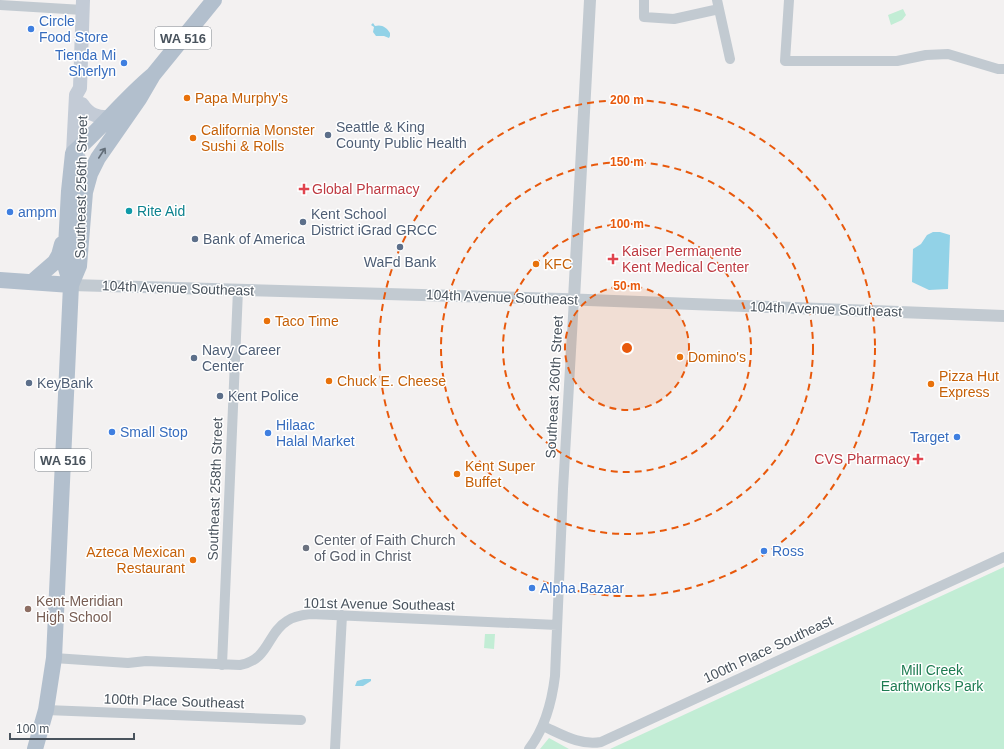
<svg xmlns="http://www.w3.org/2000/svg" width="1004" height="749" font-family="Helvetica,sans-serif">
	<rect width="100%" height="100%" fill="#f3f1f1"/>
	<path fill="#c2edd5" d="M903 9 906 15 902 20 891 25 888 15Z
		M1004 567V749H610Z
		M485 634H495L494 649 484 648Z
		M549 738 569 749H540Z"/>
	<path fill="#92d2e7" d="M373 23 375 26C382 24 387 28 390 33V36L389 38 384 36H376L373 32 374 27 371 25Z
		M933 232H940L950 235 948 289 929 290 912 282 913 249 921 244 927 235Z
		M364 679H371V681L363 686H355L357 681Z"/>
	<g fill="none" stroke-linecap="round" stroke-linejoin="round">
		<path stroke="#c2cad1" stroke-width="10" d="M644 0V17L674 19 719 9
			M717 0 730 59
			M789 0 785 61H897L926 55 948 54 998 69H1004
			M0 5 83 10
			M54 658 128 663 146 661 240 665C269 660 267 633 287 621 294 616 303 615 311 614L557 625
			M222 665 238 290
			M46 710 301 720
			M543 726C561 734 580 746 601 742L1004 557
			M335 749 342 615
			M529 749C545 728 552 701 555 676L563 489 574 299"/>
		<path stroke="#c2cad1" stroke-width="12" d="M71 285 562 299 1004 316
			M574 299 590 0"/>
		<path stroke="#c3cbd6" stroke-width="14" d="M82 104C89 115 98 118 110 117
			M73 153 76 95 80 88 83 0
			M79 158 78 191 80 205"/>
		<path stroke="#b2bfcd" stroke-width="16" d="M0 280 71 285
			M32 282 55 262 59 255 62 244
			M71 285 79 266 85 192 90 174 98 158 139 99 153 75 214 0
			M35 749 46 710 54 658 71 285 65 265 69 191 73 153C101 129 124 99 153 75"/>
	</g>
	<defs><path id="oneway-shaft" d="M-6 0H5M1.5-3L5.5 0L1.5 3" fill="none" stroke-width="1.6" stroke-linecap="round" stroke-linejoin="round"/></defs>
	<use stroke="#636e79" href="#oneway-shaft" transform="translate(102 153) rotate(-57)"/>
	<circle cx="627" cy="348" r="62" fill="#e8590c" fill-opacity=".12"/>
	<g fill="none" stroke="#e8590c" stroke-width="2" stroke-dasharray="7 5">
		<circle cx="627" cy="348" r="62"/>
		<circle cx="627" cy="348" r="124"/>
		<circle cx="627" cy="348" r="186"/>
		<circle cx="627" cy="348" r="248"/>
	</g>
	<g fill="#3f7fe0" stroke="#fff" stroke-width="1.5">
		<circle cx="31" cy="29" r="4"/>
		<circle cx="124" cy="63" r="4"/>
		<circle cx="10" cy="212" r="4"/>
		<circle cx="112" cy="432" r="4"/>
		<circle cx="268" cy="433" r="4"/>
		<circle cx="957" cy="437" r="4"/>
		<circle cx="764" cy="551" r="4"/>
		<circle cx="532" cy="588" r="4"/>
	</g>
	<g fill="#e8710a" stroke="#fff" stroke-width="1.5">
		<circle cx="187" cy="98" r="4"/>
		<circle cx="193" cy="138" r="4"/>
		<circle cx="536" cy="264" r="4"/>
		<circle cx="267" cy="321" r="4"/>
		<circle cx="680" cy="357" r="4"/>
		<circle cx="329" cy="381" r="4"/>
		<circle cx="931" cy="384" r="4"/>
		<circle cx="457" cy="474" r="4"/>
		<circle cx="193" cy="560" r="4"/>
	</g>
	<g fill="#5c6f8a" stroke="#fff" stroke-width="1.5">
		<circle cx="328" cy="135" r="4"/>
		<circle cx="303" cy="222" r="4"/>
		<circle cx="195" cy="239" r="4"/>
		<circle cx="400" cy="247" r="4"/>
		<circle cx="194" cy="358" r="4"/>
		<circle cx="29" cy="383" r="4"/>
		<circle cx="220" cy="396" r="4"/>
	</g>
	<g fill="#e0444e" stroke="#fff" stroke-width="1.5">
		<path d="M302 183h4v4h4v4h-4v4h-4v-4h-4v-4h4z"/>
		<path d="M611 253h4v4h4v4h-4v4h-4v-4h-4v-4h4z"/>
		<path d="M916 453h4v4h4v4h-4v4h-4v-4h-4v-4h4z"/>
	</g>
	<circle fill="#0f9aa8" stroke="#fff" stroke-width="1.5" cx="129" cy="211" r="4"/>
	<circle fill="#6b7280" stroke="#fff" stroke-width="1.5" cx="306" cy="548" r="4"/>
	<circle fill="#8d6e63" stroke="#fff" stroke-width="1.5" cx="28" cy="609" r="4"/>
	<g text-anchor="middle" stroke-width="3" stroke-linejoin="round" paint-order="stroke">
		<g fill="#fff" stroke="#80878e" stroke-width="1">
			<rect x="155" y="27" width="56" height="22" rx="3"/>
			<rect x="35" y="449" width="56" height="22" rx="3"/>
		</g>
		<g font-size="13" font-weight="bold" fill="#49535d">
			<text x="183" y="43">WA 516</text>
			<text x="63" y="465">WA 516</text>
		</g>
		<g font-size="14" fill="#366cbe" stroke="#fff" text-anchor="start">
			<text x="39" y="26">Circle<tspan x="39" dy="16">Food Store</tspan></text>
			<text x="116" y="60" text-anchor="end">Tienda Mi<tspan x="116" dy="16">Sherlyn</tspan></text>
			<text x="18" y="217">ampm</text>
			<text x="276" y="430">Hilaac<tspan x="276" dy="16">Halal Market</tspan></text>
			<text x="120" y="437">Small Stop</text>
			<text x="949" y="442" text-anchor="end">Target</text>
			<text x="772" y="556">Ross</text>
			<text x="540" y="593">Alpha Bazaar</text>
		</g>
		<g font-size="14" fill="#c56008" stroke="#fff" text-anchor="start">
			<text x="195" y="103">Papa Murphy's</text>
			<text x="201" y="135">California Monster<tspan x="201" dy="16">Sushi &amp; Rolls</tspan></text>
			<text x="544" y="269">KFC</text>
			<text x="275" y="326">Taco Time</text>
			<text x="688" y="362">Domino's</text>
			<text x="939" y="381">Pizza Hut<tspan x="939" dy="16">Express</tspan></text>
			<text x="337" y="386">Chuck E. Cheese</text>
			<text x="465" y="471">Kent Super<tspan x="465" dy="16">Buffet</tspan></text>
			<text x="185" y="557" text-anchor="end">Azteca Mexican<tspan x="185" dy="16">Restaurant</tspan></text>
		</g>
		<g font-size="14" fill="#4e5e75" stroke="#fff" text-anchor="start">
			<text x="336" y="132">Seattle &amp; King<tspan x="336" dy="16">County Public Health</tspan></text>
			<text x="311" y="219">Kent School<tspan x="311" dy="16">District iGrad GRCC</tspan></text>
			<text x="203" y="244">Bank of America</text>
			<text x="400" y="267" text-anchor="middle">WaFd Bank</text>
			<text x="202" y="355">Navy Career<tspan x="202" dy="16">Center</tspan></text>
			<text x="37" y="388">KeyBank</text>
			<text x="228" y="401">Kent Police</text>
		</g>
		<g font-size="14" fill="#49535d" stroke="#fff">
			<text transform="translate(81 187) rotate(-89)" y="5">Southeast 256th Street</text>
			<text transform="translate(178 288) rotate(2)" y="5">104th Avenue Southeast</text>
			<text transform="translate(502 297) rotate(2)" y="5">104th Avenue Southeast</text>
			<text transform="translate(826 309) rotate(2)" y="5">104th Avenue Southeast</text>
			<text transform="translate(554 387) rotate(-87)" y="5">Southeast 260th Street</text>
			<text transform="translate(215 489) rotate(-88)" y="5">Southeast 258th Street</text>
			<text transform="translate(379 604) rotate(1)" y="5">101st Avenue Southeast</text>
			<text transform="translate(768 649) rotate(-25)" y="5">100th Place Southeast</text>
			<text transform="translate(174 701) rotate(2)" y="5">100th Place Southeast</text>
		</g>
		<g font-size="14" fill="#be3a42" stroke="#fff" text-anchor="start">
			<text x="312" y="194">Global Pharmacy</text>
			<text x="622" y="256">Kaiser Permanente<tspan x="622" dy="16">Kent Medical Center</tspan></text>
			<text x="910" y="464" text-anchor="end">CVS Pharmacy</text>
		</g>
		<g font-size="14" fill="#0d838f" stroke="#fff" text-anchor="start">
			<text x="137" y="216">Rite Aid</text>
		</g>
		<g font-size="14" fill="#5b616d" stroke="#fff" text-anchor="start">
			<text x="314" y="545">Center of Faith Church<tspan x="314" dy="16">of God in Christ</tspan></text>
		</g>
		<g font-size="14" fill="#785e54" stroke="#fff" text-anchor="start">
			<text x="36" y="606">Kent-Meridian<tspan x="36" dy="16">High School</tspan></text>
		</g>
		<g font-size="14" fill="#1d7b51" stroke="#fff">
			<text x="932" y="675">Mill Creek<tspan x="932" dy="16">Earthworks Park</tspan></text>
		</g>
	</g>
	<circle cx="627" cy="348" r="6" fill="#e8590c" stroke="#fff" stroke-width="2"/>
	<g font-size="12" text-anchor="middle" font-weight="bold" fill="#e8590c" stroke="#fff" stroke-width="3" stroke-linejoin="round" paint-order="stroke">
		<text x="627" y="104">200 m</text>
		<text x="627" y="166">150 m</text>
		<text x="627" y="228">100 m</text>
		<text x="627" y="290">50 m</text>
	</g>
	<path d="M10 733v6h124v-6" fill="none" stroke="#49535d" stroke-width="2"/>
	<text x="16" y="733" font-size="12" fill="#49535d" stroke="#ffffff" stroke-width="3" paint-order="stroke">100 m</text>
</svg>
